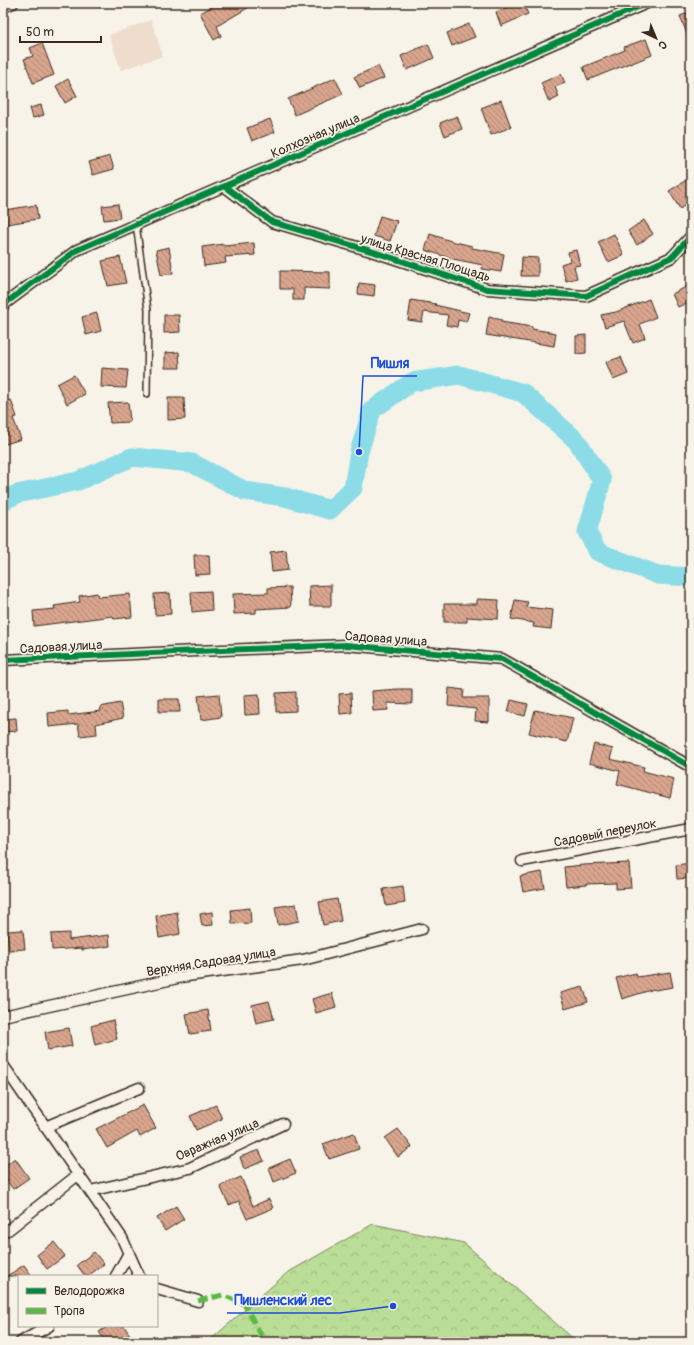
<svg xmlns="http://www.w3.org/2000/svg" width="694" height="1345" font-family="Pangolin,sans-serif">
	<defs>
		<pattern id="forest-crowns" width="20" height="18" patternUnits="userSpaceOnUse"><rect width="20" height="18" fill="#badd97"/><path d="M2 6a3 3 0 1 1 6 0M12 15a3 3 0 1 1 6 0" fill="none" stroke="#a1be82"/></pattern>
		<pattern id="building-back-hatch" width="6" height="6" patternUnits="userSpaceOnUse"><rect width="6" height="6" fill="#d9a58e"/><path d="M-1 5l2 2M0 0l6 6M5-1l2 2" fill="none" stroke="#b18773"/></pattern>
	</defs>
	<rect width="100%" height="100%" fill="#f7f3e8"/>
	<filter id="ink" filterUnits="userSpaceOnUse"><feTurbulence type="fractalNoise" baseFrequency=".025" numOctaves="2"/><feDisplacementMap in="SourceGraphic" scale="8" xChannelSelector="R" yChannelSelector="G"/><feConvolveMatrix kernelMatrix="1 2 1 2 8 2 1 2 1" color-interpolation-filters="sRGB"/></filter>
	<g filter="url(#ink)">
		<path fill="#eedccd" d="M151 20 163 56 121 70 109 35Z"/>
		<path fill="url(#forest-crowns)" stroke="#7a845a" d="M373 1224 464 1243 577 1342H208L287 1273Z"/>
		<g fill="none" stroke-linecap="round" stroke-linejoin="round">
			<path stroke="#8bdce7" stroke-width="19" d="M3 501 17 494 78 481 132 457 192 463 245 491 285 497 330 510 353 488 359 452 372 410 412 382 459 375 523 393 577 441 602 480 587 532 598 552 658 575 691 577"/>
		</g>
		<path fill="url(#building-back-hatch)" stroke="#3b2a1e" d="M219 3H256L217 26 221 36 214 40 200 13Z
			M518 3H523L528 14 501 26 496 12Z
			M691 12V42H690L680 16Z
			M469 24 475 37 452 46 447 33Z
			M646 39 652 55 630 64V63L588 80 583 67 625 50 624 47Z
			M42 43 54 75 33 83 24 59 33 56 30 48Z
			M428 44 434 58 407 70 401 56Z
			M378 66 384 78 360 88 354 77Z
			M561 74 565 83 555 87 559 97 549 102 541 83Z
			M335 78 343 94 295 115 288 99Z
			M68 79 77 96 65 103 56 86Z
			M501 100 511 127 491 135 481 108Z
			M41 105 44 115 33 118 30 108Z
			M457 116 462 129 445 136 440 123Z
			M270 119 275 132 252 141 247 128Z
			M110 156 114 169 93 175 89 162Z
			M691 177V201L680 209 669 191Z
			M118 204 120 218 104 220 102 206Z
			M36 205 38 219 7 224 5 210Z
			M380 216 397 221 390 241 374 236Z
			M644 220 653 234 637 245 628 231Z
			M430 234 451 241 472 246V248L504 254 501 272 482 269 483 265 453 259 425 250Z
			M614 234 624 255 608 262 598 242Z
			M254 243 255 255 225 257 226 263 204 266 202 247 224 244V246Z
			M169 247 173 273 161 275 156 250Z
			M576 250 580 265 574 266 577 278 566 281 561 264 570 261 568 252Z
			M120 257 126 283 108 286 102 261Z
			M522 257 538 258V276H521Z
			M280 271 330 272V289L304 288V300H293V289H280Z
			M359 283 375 285 374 296 358 294Z
			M688 286 691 292V301L678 307 672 294Z
			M649 299 656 317 640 324 645 338 633 343 624 321 605 327 601 315 616 312Z
			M411 300 436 304 435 305 469 313 466 322 458 320 457 327 446 325 448 315 424 312 422 322 408 320Z
			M97 313 101 331 86 335 82 317Z
			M164 315H179L180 332 164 333Z
			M489 317 502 320 501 322 532 327V329L556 333 554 346 486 335Z
			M586 335V353L576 354V336Z
			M179 352 180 368H165V353Z
			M621 357 628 374 613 380 606 362Z
			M102 368 128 370 126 388 101 387Z
			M74 375 85 394 67 404 57 384Z
			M168 398H184L185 419 168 420Z
			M11 400 17 417 13 418 21 439 3 445V402Z
			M128 402 130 422 110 423 108 403Z
			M286 550 288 570 272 572 270 552Z
			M194 555H209L210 574 195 575Z
			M331 585V606H310L309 586Z
			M290 587 291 607 256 609V613L234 614 233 594 268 593V588Z
			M211 591 212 610 192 612 191 592Z
			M97 593 98 597 130 594 132 617 114 619 113 616 34 626 33 611 55 609 54 606 80 602 79 596Z
			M170 593 171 614 155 615 154 594Z
			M477 599 499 600 498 619 467 617V622H444V604H477Z
			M515 600 528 602 526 607 553 610 551 629 533 627 534 623 511 619Z
			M449 688 464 690 463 698H489V722L475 721 476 709 448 706Z
			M398 689H412V704L387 703 388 710 373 711 372 691Z
			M296 692V711L276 712V693Z
			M351 693 352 713 340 714 339 694Z
			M219 694 221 717 201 720 198 696Z
			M259 694 260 714 245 715 244 695Z
			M159 699H179L180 712H159Z
			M511 700 528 704 525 716 508 712Z
			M120 703 123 718 96 724 97 734 80 736 78 724 49 727 48 713 68 711V715L101 711 100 707Z
			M535 710 573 718 567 742 529 733Z
			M16 718 17 731 3 732V719Z
			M594 744 613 749 610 759 644 767 643 771 674 779 670 798 617 784 620 771 589 763Z
			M629 863 631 888 616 889V883L585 884 586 885 566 887 564 867 583 865Z
			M691 863V878L677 879 676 865Z
			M542 872 545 888 523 892 520 876Z
			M403 886 405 903 386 906 383 889Z
			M337 899 341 921 323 925 319 902Z
			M296 904 299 921 278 925 275 907Z
			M250 908 251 923 232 924 231 910Z
			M177 912 180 934 159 938 156 916Z
			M212 912 213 925 202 926 200 914Z
			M23 930 25 949 9 950 7 931Z
			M69 933V940L109 935 110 946 82 950V948L52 950 51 934Z
			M670 972 673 987 655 990 654 989 622 999 616 978 636 973 637 977Z
			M583 987 588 1002 565 1009 560 993Z
			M332 993 336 1007 316 1013 312 999Z
			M269 1001 274 1019 256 1023 252 1005Z
			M208 1010 211 1031 190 1034 186 1014Z
			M113 1020 117 1039 95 1045 91 1026Z
			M69 1028 72 1046 48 1050 45 1032Z
			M143 1105 156 1128 140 1137 137 1131 107 1148 96 1129Z
			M216 1105 222 1119 196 1130 190 1116Z
			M398 1129 412 1147 398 1157 385 1138Z
			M354 1133 359 1149 329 1159 323 1144Z
			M259 1150 264 1161 244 1169 240 1157Z
			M15 1158 29 1178 13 1189 3 1175V1167Z
			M290 1159 296 1173 274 1182 269 1168Z
			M241 1177 253 1206 269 1199 273 1208 247 1219 239 1201 229 1205 220 1186Z
			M176 1206 184 1219 165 1231 157 1218Z
			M54 1242 65 1256 47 1269 37 1255Z
			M94 1252 104 1264 88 1276H85L77 1265Z
			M24 1265 32 1276H7Z
			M108 1326H124L130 1335 120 1342H106L99 1332Z"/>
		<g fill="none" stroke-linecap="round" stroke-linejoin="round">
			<g stroke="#3b2a1e" stroke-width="8">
				<path id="lane" d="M136 224 148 310 147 394"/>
			</g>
			<g stroke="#3b2a1e" stroke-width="13">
				<path id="street" d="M3 7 13 3
					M224 186 272 222 371 251 487 289 586 296 672 257 691 236
					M3 305 77 250 647 3
					M3 660 196 651 346 645 502 659 691 767
					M522 861 691 829V827
					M3 1016 187 976 303 960 422 929
					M3 1065 122 1238 139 1276
					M45 1127 139 1088
					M90 1191 190 1168 283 1124
					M8 1230 79 1174
					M116 1276 129 1253
					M157 1289 198 1301
					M21 1342 49 1326"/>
			</g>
			<use href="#lane" stroke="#f7f3e8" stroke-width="5"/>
			<use href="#street" stroke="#f7f3e8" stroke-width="10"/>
			<path stroke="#58b947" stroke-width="5" stroke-dasharray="10 5" stroke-linecap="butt" d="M198 1301 223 1295 244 1304 265 1342"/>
			<g stroke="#f7f3e8" stroke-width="8">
				<path id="cycleway" d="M224 186 272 222 371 251 487 289 586 296 672 257 691 236
					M3 305 77 250 647 3
					M3 660 196 651 346 645 502 659 691 767"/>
			</g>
			<use href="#cycleway" stroke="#00873e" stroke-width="6"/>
		</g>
	</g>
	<g text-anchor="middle" stroke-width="3.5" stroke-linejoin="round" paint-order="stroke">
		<g font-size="13" fill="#3b2a1e" stroke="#f7f3e8">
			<text transform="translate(315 135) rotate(-23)" y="5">Колхозная улица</text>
			<text transform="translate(426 257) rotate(17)" y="5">улица Красная Площадь</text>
			<text transform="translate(386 638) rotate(4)" y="5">Садовая улица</text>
			<text transform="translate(61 646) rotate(-3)" y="5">Садовая улица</text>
			<text transform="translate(605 832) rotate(-11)" y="5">Садовый переулок</text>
			<text transform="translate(211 961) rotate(-9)" y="5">Верхняя Садовая улица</text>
			<text transform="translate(217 1139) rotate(-23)" y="5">Овражная улица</text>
		</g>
	</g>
	<path fill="none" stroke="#1d4ed8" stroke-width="1.5" d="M359 452L363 376H417M393 1306L340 1313H227"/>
	<g fill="#1d4ed8" stroke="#f7f3e8" stroke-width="1.5">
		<circle cx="359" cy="452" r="4"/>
		<circle cx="393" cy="1306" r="4"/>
	</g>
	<g font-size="14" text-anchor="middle" font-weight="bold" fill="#1d4ed8" stroke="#f7f3e8" stroke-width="3.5" stroke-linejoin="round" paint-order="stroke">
		<text x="390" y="368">Пишля</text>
		<text x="283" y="1305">Пишленский лес</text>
	</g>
	<rect width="694" height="1345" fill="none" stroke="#f7f3e8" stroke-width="16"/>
	<rect x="8" y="8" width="678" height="1329" fill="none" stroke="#3b2a1e" stroke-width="1.5" filter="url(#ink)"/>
	<rect x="18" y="1275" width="140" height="52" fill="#f7f3e8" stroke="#aca397"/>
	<rect x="26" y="1288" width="20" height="6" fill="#00873e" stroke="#aca397"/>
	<text x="54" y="1295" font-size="12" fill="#3b2a1e">Велодорожка</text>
	<rect x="26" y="1308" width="20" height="6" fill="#58b947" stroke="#aca397"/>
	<text x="54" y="1315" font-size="12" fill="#3b2a1e">Тропа</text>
	<g transform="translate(656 38) rotate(136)" stroke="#f7f3e8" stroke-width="3" paint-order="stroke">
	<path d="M0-3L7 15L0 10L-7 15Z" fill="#3b2a1e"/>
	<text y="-6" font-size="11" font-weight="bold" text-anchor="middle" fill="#3b2a1e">С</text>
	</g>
	<path d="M20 36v6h81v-6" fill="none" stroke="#3b2a1e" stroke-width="2"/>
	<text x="26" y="36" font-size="12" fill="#3b2a1e" stroke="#f7f3e8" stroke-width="3" paint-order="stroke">50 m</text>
</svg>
